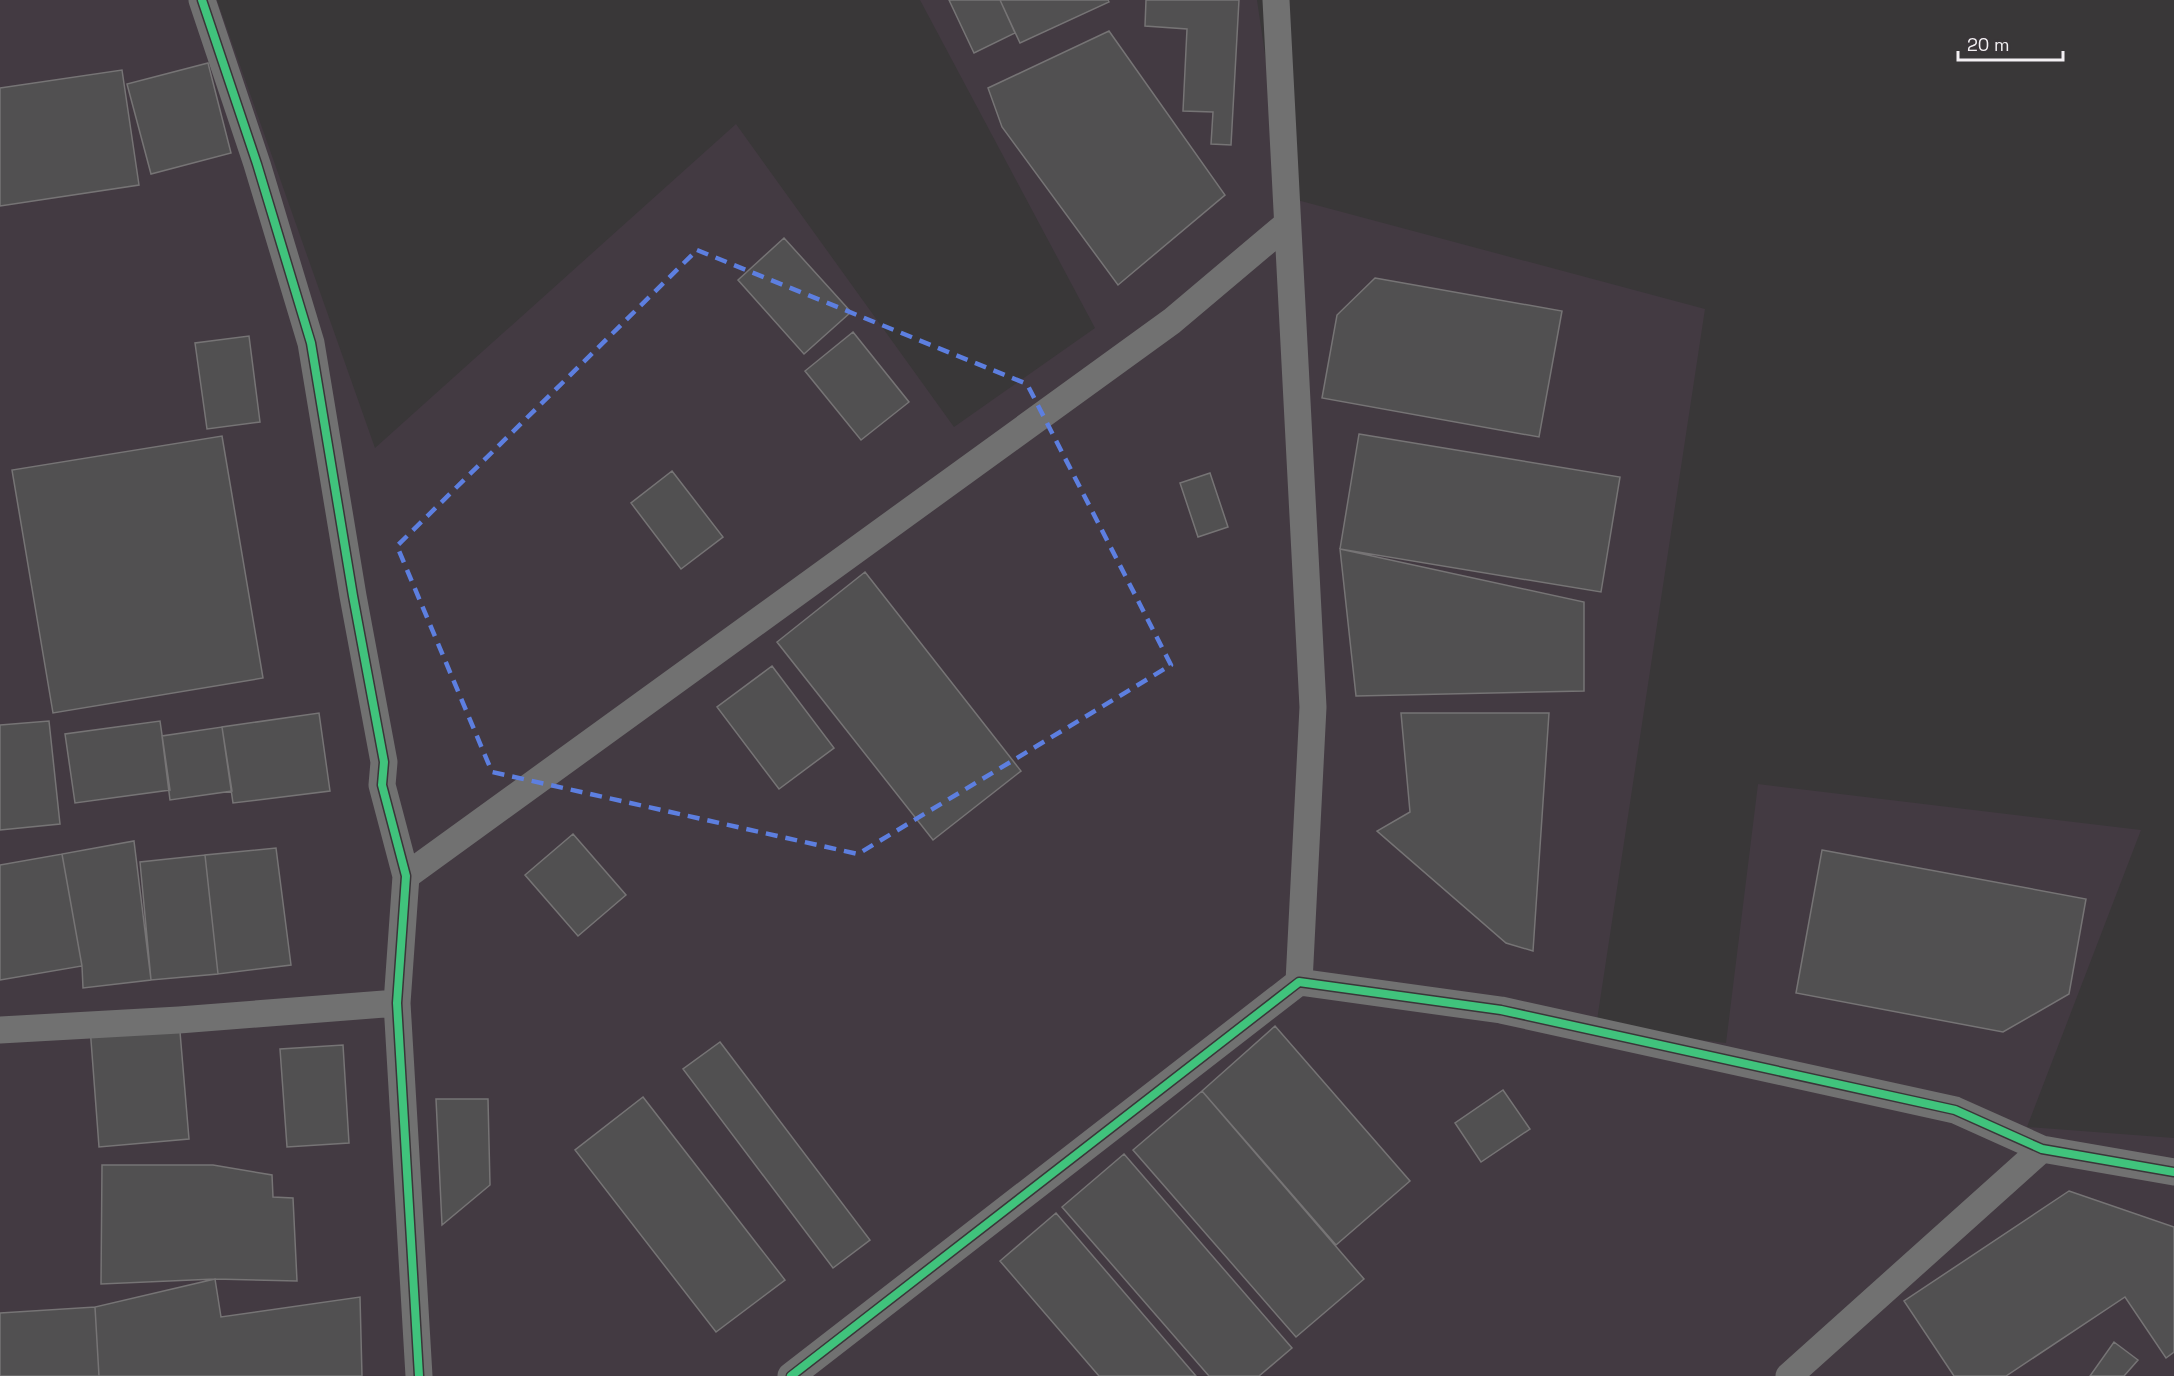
<svg xmlns="http://www.w3.org/2000/svg" width="2174" height="1376" font-family="'Space Grotesk',sans-serif">
	<rect width="100%" height="100%" fill="#393738"/>
	<path fill="#433a42" d="M0 0H217L375 448 736 124 954 427 1095 328 920 0H1257L1286 197 1705 309 1596 1027 1726 1043 1758 784 2141 830 2027 1127 2174 1138V1376H0Z"/>
	<path fill="#515051" stroke="#767475" stroke-width="1.5" d="M949 0H1000L1015 33 974 53Z
		M1000 0H1108L1109 2 1020 43Z
		M1146 0H1239L1231 145 1211 144 1213 112 1183 111 1187 29 1145 26Z
		M1109 31 1225 195 1118 285 1002 127 988 88Z
		M208 63 231 153 151 174 127 84Z
		M122 70 139 185 0 206V88Z
		M784 238 851 312 804 354 738 280Z
		M1375 278 1562 311 1539 437 1322 398 1337 315Z
		M853 332 909 402 861 440 805 371Z
		M249 336 260 422 207 429 195 343Z
		M1359 434 1620 477 1601 592 1340 549Z
		M222 436 263 678 53 713 12 470Z
		M672 471 723 537 681 569 631 503Z
		M1210 473 1228 527 1198 537 1180 483Z
		M1340 549 1584 602V691L1356 696Z
		M865 572 1021 771 933 840 777 642Z
		M772 666 834 748 779 789 717 707Z
		M319 713 330 791 233 803 222 727Z
		M1401 713H1549L1533 951 1506 943 1377 831 1410 812Z
		M49 721 60 824 0 830V725Z
		M160 721 170 790 75 803 65 734Z
		M222 727 232 791 170 800 162 736Z
		M573 834 626 895 578 936 525 875Z
		M134 841 151 980 83 988 82 966 62 854Z
		M276 848 291 965 218 974 205 855Z
		M1822 850 2086 899 2069 994 2003 1032 1796 993Z
		M62 854 82 966 0 980V865Z
		M205 855 218 974 151 980 140 862Z
		M179 1020 189 1139 99 1147 90 1027Z
		M1275 1026 1410 1181 1336 1245 1202 1091Z
		M720 1042 870 1240 833 1268 683 1069Z
		M343 1045 349 1143 287 1147 280 1049Z
		M1503 1090 1530 1129 1481 1162 1455 1123Z
		M1202 1091 1364 1279 1296 1337 1133 1150Z
		M643 1097 785 1280 716 1332 575 1150Z
		M436 1099H488L490 1185 442 1225Z
		M1124 1154 1292 1348 1259 1376H1209L1062 1207Z
		M102 1165H213L272 1175 273 1197 293 1198 297 1281 215 1279 101 1284Z
		M2069 1191 2174 1227V1352L2166 1358 2125 1297 2006 1376H1954L1904 1301Z
		M1056 1213 1196 1376H1099L1000 1261Z
		M215 1279 221 1317 360 1297 362 1376H99L95 1307Z
		M95 1307 99 1376H0V1313Z
		M2114 1342 2138 1360 2124 1376H2090Z"/>
	<g fill="none" stroke-linecap="round" stroke-linejoin="round">
		<path stroke="#717171" stroke-width="27" d="M202 0 257 164 311 343 353 596 384 762 382 785 406 876 397 1003 419 1376
			M1276 0 1313 707 1299 982
			M406 876 1172 321 1287 224
			M0 1030 179 1020 397 1003
			M791 1376 1299 982 1501 1010 1955 1110 2042 1149 2174 1172
			M1789 1376 2042 1149"/>
		<g stroke="#3a3639" stroke-width="11">
			<path id="cycleway" d="M202 0 257 164 311 343 353 596 384 762 382 785 406 876 397 1003 419 1376
				M791 1376 1299 982 1501 1010 1955 1110 2042 1149 2174 1172"/>
		</g>
		<use href="#cycleway" stroke="#40c37c" stroke-width="8"/>
	</g>
	<path fill="none" stroke="#5d7fe0" stroke-width="4.5" stroke-dasharray="12 8" stroke-linejoin="round" d="M697 250 1027 384 1171 665 858 854 492 772 397 546Z"/>
	<path d="M1958 51v9h105v-9" fill="none" stroke="#f3f0f3" stroke-width="3"/>
	<text x="1967" y="51" font-size="18" fill="#f3f0f3" stroke="#3a3639" stroke-width="4.5" paint-order="stroke">20 m</text>
</svg>
